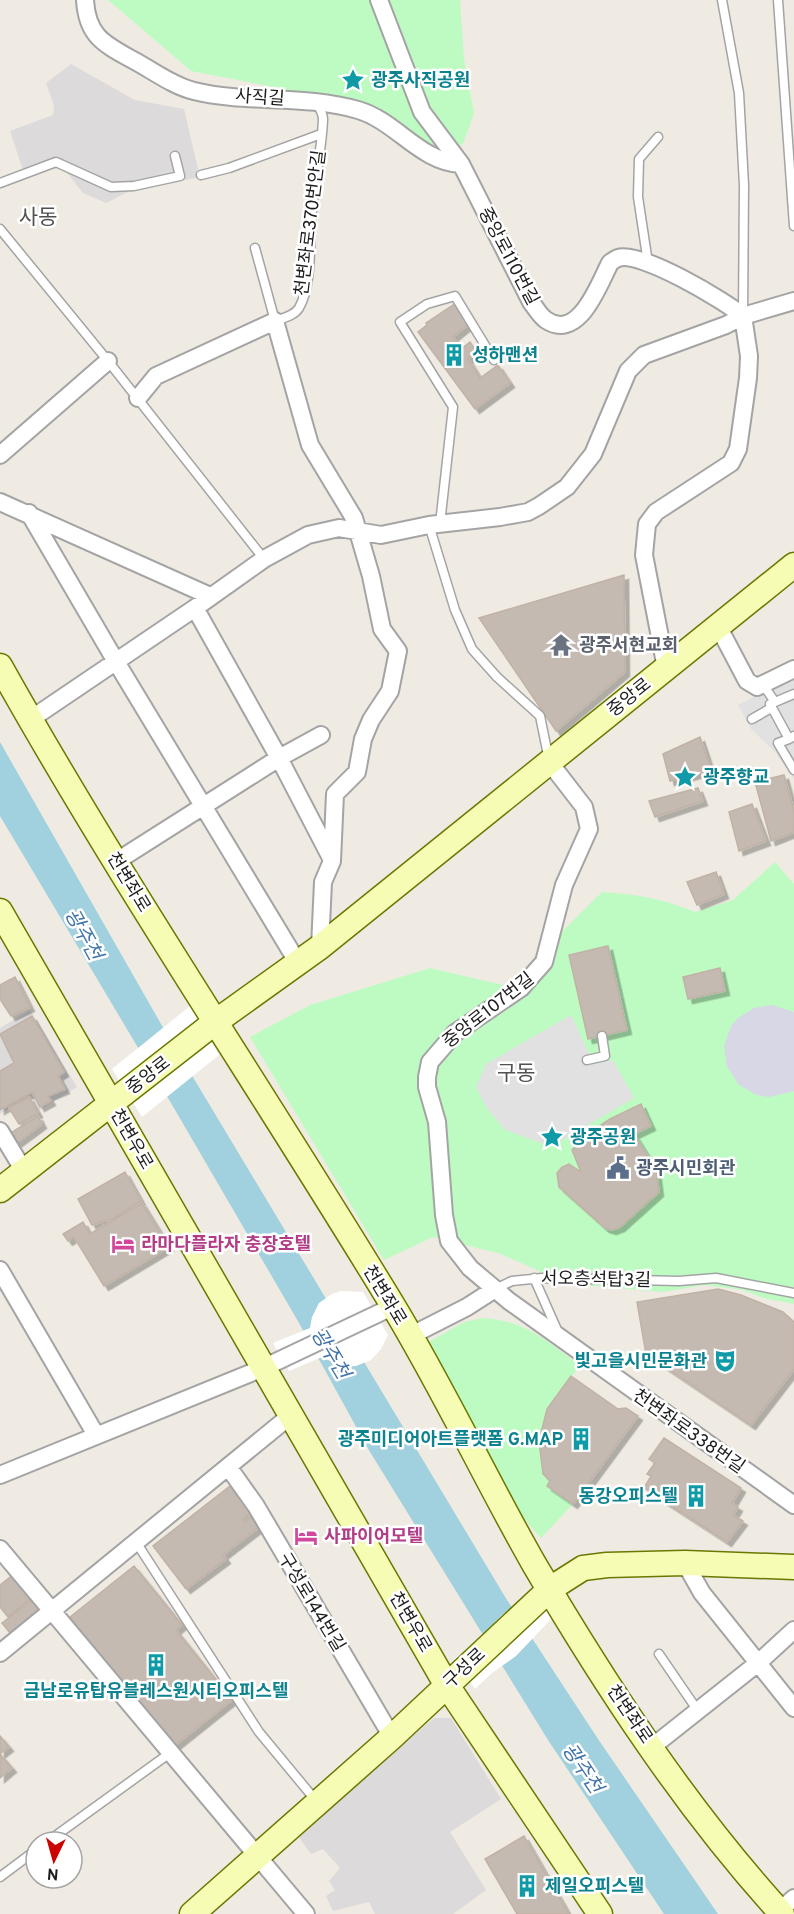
<svg xmlns="http://www.w3.org/2000/svg" width="794" height="1914" font-family="Overpass,'Noto Sans KR',sans-serif">
	<defs>
		<filter id="shadow"><feDropShadow dx="4.5" dy="4.5" stdDeviation="0" flood-color="#0004"/></filter>
	</defs>
	<rect width="100%" height="100%" fill="#efebe3"/>
	<path fill="#dcdada" d="M71 64 135 100 184 109 198 169 196 178 130 191 106 203 83 193 61 165 26 179 10 131 53 115 54 106 46 83Z
		M30 1010 77 1087 40 1110 31 1096 0 1114V1028Z
		M434 1718H451L501 1799 450 1832 486 1890 453 1914H375L369 1902 333 1911 326 1896 335 1890 329 1881 340 1868 323 1849 311 1854 298 1836Z"/>
	<path fill="#befbc3" d="M108 0H460L464 59 474 113 463 144 447 151 417 149 397 142 347 110 284 89 191 71Z
		M775 862 794 884V1304L763 1298 743 1290 705 1285 663 1292 569 1284 498 1253 433 1237 384 1260 250 1037 310 1005 430 968 507 986 602 892C636 894 664 899 695 912L733 900Z
		M483 1318C528 1321 546 1341 581 1366 548 1400 534 1425 543 1474L550 1481 547 1486 573 1504 541 1538 524 1519 425 1344 464 1322Z"/>
	<path fill="#e1e1e1" d="M794 677V779L776 753 751 729 738 705Z
		M571 1015 594 1064 613 1060 634 1098 557 1143 544 1144 505 1130 486 1107 476 1087 486 1064Z"/>
	<path fill="#d7d7e5" d="M772 1005 794 1012V1091L769 1097 756 1095 738 1084 727 1066 724 1046 731 1026 738 1018 754 1008Z"/>
	<path fill="#a1d0de" d="M0 742 161 1024 507 1600 598 1739 718 1914H664L548 1740 370 1452 299 1323 171 1103 0 816Z"/>
	<path fill="#fff" d="M190 1006 219 1055 142 1117 112 1069Z
		M341 1291 363 1292 388 1335 381 1349 371 1360 356 1366 343 1367 322 1357 289 1371 273 1343 310 1328 312 1317 319 1303 332 1294Z
		M534 1591 556 1614 516 1656 492 1673 475 1689 454 1659 473 1645 502 1615Z"/>
	<path fill="#c4bab2" stroke="#c1b2a5" stroke-width="1.5" filter="url(#shadow)" d="M456 303 470 323 453 337 461 349 470 342 477 352 468 359 480 378 498 365 510 383 475 409 418 332 427 325 426 323Z
		M624 575 625 672 556 731 479 618Z
		M700 737 711 770 670 781 663 754Z
		M784 775 794 811V832L771 841 755 782Z
		M698 788 703 801 655 817 649 801Z
		M752 804 766 841 739 851 729 812Z
		M716 872 724 894 697 905 687 882Z
		M608 946 627 1030 588 1039 569 955Z
		M720 968 725 991 688 999 683 977Z
		M15 977 30 1007 11 1016 0 999V985Z
		M32 1016 64 1072 58 1076 65 1089 48 1096 51 1101 40 1107 32 1092 0 1110V1071L14 1063 0 1034Z
		M29 1097 38 1113 19 1124 9 1108Z
		M641 1104 651 1126 634 1134 656 1169 659 1192 620 1227 612 1230 605 1228 559 1187 557 1173 562 1167 569 1164 581 1172 572 1150 589 1133 610 1119Z
		M38 1116 42 1124 15 1144 9 1134Z
		M125 1172 141 1201 114 1218 92 1225 78 1199Z
		M142 1203 169 1247 104 1286 74 1237 68 1241 63 1234 83 1222 90 1234Z
		M718 1289 741 1295 783 1312 794 1322V1369L751 1425 646 1354 637 1302Z
		M571 1376 618 1409 626 1408 638 1416 573 1504 547 1486 550 1481 543 1474 539 1441 547 1409Z
		M664 1438 741 1488 732 1503 738 1507 733 1515 743 1521 727 1542 644 1488 651 1476 647 1474 655 1463 649 1459Z
		M230 1486 251 1513 243 1519 245 1522 251 1517 259 1527 223 1555 226 1559 186 1589 153 1546Z
		M134 1566 182 1625 176 1630 232 1700 173 1747 70 1617Z
		M14 1574 33 1596 8 1617 0 1607V1585Z
		M34 1598 39 1604 38 1614 11 1634 2 1623Z
		M0 1736 9 1747 0 1754 12 1768 0 1778Z
		M524 1836 568 1913 566 1914H517L485 1859Z"/>
	<g fill="none" stroke-linecap="round" stroke-linejoin="round">
		<g stroke="#a4a4a4" stroke-width="11">
			<path id="lane" d="M722 0 739 93 744 185 743 316
				M778 0 794 226
				M201 175 229 168 321 134
				M0 183 56 162 111 187 134 186 180 176 175 156
				M0 229 108 361 264 559
				M255 248 275 321C283 318 294 316 299 308 313 284 309 239 312 211 314 180 322 150 323 119 323 113 319 107 316 102
				M648 263 638 197 639 159 658 137
				M440 524 453 407 400 322 427 304 455 296 494 360
				M429 525 455 610 472 649 497 677 540 716 549 760
				M764 686 775 702 770 704 789 739 794 736
				M775 702 794 694
				M752 719 771 708
				M789 739 778 743 794 770
				M587 1060 605 1056 602 1036
				M534 1278 558 1332
				M495 1289 512 1281 542 1278 679 1281 716 1278 794 1293
				M136 1542 259 1732 317 1802
				M659 1654 698 1711
				M47 1842 170 1753
				M0 1877 36 1850"/>
		</g>
		<g stroke="#a4a4a4" stroke-width="20">
			<path id="street" d="M85 0C87 36 104 44 133 60 152 70 173 86 194 91 247 104 304 94 358 110 396 121 420 162 461 164
				M379 0 422 112 461 164 531 302C535 307 540 316 546 320 579 342 599 284 610 263 611 262 617 258 618 258 640 250 725 301 743 316L749 356 748 378 738 449 731 463 656 512 647 524 644 555 666 668
				M138 398 156 376 275 321 310 445 354 518 371 576 382 629 398 651 390 691 371 720 363 739 357 772 335 794 332 861 323 882 320 947
				M0 455 108 361
				M0 502 210 596
				M29 513 115 660 298 963
				M195 608 279 758 331 858
				M718 626 747 681 757 687 794 669
				M31 719 195 608 264 559 308 535 339 528 381 535 429 525 500 517 528 512 539 506 567 487 593 454 628 371 644 355 726 325 743 316 794 301
				M550 763 584 807 589 829 564 885 544 962 521 988 455 1033 430 1062 427 1077V1087L437 1122 444 1215 449 1241 470 1268 509 1301 794 1505
				M117 861 279 758 321 735
				M0 1131 24 1171
				M0 1270 96 1435
				M410 1336 467 1307 495 1289
				M229 1468 256 1506 392 1737
				M0 1475 263 1368 394 1306
				M0 1549 306 1914
				M685 1563 702 1593 794 1708
				M0 1653 290 1416
				M652 1747 758 1663 794 1630
				M779 1911 794 1898"/>
		</g>
		<g stroke="#6a7801" stroke-width="27">
			<path id="secondary" d="M0 666C122 884 262 1090 392 1304 443 1388 485 1478 534 1564 606 1686 686 1809 782 1914
				M0 911 446 1684 600 1914
				M0 1190 214 1023 320 947 794 565
				M192 1914 392 1737 550 1589 583 1568 607 1565 685 1563 794 1567"/>
		</g>
		<use href="#lane" stroke="#fff" stroke-width="8"/>
		<use href="#street" stroke="#fff" stroke-width="16"/>
		<use href="#secondary" stroke="#f7fcb4" stroke-width="24"/>
	</g>
	<defs>
		<g id="sight-bare" transform="scale(1.8)"><path d="M0-6L1.8-2.2L6-1.7L2.9 1.2L3.7 5.4L0 3.3L-3.7 5.4L-2.9 1.2L-6-1.7L-1.8-2.2Z" fill="#0f9aa8" stroke="#fff" stroke-width="2.5" paint-order="stroke"/></g>
		<g id="building-bare" transform="scale(1.8)"><path d="M-4-6H4V6H1V3H-1V6H-4ZM-2.5-4.3h1.7v1.8h-1.7ZM.8-4.3h1.7v1.8H.8ZM-2.5-1h1.7V.8h-1.7ZM.8-1h1.7V.8H.8Z" fill="#0f9aa8" stroke="#fff" stroke-width="2.5" paint-order="stroke"/></g>
		<g id="temple-bare" transform="scale(1.8)"><path d="M0-6L5-2H3V0L6.5 2.5H4V6H1.5V3h-3V6H-4V2.5H-6.5L-3 0V-2H-5Z" fill="#6b7280" stroke="#fff" stroke-width="2.5" paint-order="stroke"/></g>
		<g id="civic-bare" transform="scale(1.8)"><path d="M-.6-6.5H3V-4.5H.6V-3L4-1V1h2V6H-6V1h2V-1L-.6-3ZM-1.2 2.5V6h2.4V2.5Z" fill="#5c6f8a" stroke="#fff" stroke-width="2.5" paint-order="stroke"/></g>
		<g id="hotel-bare" transform="scale(1.8)"><path d="M-6-4.5h1.5V1H6V5H4.5V3h-9V5H-6ZM-4 0a1.8 1.8 0 1 1 3.6 0ZM.5 0V-2.5h3Q6-2.5 6 0Z" fill="#d1479c" stroke="#fff" stroke-width="2.5" paint-order="stroke"/></g>
		<g id="theatre-bare" transform="scale(1.8)"><path d="M-5-5.5Q0-4 5-5.5V0Q5 5 0 6Q-5 5-5 0ZM-3.3-2.5H-1v1.5H-3.3ZM1-2.5H3.3v1.5H1ZM-2.8 1Q0 5.5 2.8 1Z" fill="#0f9aa8" stroke="#fff" stroke-width="2.5" paint-order="stroke"/></g>
	</defs>
	<g fill-rule="evenodd">
		<use href="#sight-bare" x="353" y="80"/>
		<use href="#building-bare" x="454" y="355"/>
		<use href="#temple-bare" x="561" y="645"/>
		<use href="#sight-bare" x="685" y="777"/>
		<use href="#sight-bare" x="552" y="1137"/>
		<use href="#civic-bare" x="618" y="1168"/>
		<use href="#hotel-bare" x="123" y="1244"/>
		<use href="#theatre-bare" x="725" y="1361"/>
		<use href="#building-bare" x="581" y="1439"/>
		<use href="#building-bare" x="696" y="1496"/>
		<use href="#hotel-bare" x="306" y="1536"/>
		<use href="#building-bare" x="156" y="1665"/>
		<use href="#building-bare" x="527" y="1886"/>
	</g>
	<g text-anchor="middle" stroke-width="5" stroke-linejoin="round" paint-order="stroke">
		<g font-size="18" font-weight="bold" fill="#0d838f" stroke="#fff" text-anchor="start">
			<text x="371" y="86">광주사직공원</text>
			<text x="472" y="361">성하맨션</text>
			<text x="703" y="783">광주향교</text>
			<text x="570" y="1143">광주공원</text>
			<text x="707" y="1367" text-anchor="end">빛고을시민문화관</text>
			<text x="563" y="1445" text-anchor="end">광주미디어아트플랫폼 G.MAP</text>
			<text x="678" y="1502" text-anchor="end">동강오피스텔</text>
			<text x="156" y="1697" text-anchor="middle">금남로유탑유블레스원시티오피스텔</text>
			<text x="545" y="1892">제일오피스텔</text>
		</g>
		<g font-size="18" fill="#1d1d1d" stroke="#fff">
			<text transform="translate(260 97) rotate(4)" y="6">사직길</text>
			<text transform="translate(310 223) rotate(-83)" y="6">천변좌로370번안길</text>
			<text transform="translate(509 256) rotate(62)" y="6">중앙로110번길</text>
			<text transform="translate(629 697) rotate(-39)" y="6">중앙로</text>
			<text transform="translate(129 882) rotate(59)" y="6">천변좌로</text>
			<text transform="translate(488 1010) rotate(-38)" y="6">중앙로107번길</text>
			<text transform="translate(148 1075) rotate(-38)" y="6">중앙로</text>
			<text transform="translate(132 1139) rotate(60)" y="6">천변우로</text>
			<text transform="translate(596 1279) rotate(1)" y="6">서오층석탑3길</text>
			<text transform="translate(385 1295) rotate(59)" y="6">천변좌로</text>
			<text transform="translate(689 1431) rotate(35)" y="6">천변좌로338번길</text>
			<text transform="translate(312 1602) rotate(59)" y="6">구성로144번길</text>
			<text transform="translate(411 1622) rotate(60)" y="6">천변우로</text>
			<text transform="translate(464 1668) rotate(-43)" y="6">구성로</text>
			<text transform="translate(630 1714) rotate(56)" y="6">천변좌로</text>
		</g>
		<g font-size="18" font-weight="bold" fill="#5b616d" stroke="#fff" text-anchor="start">
			<text x="579" y="651">광주서현교회</text>
		</g>
		<g font-size="18" font-weight="bold" fill="#4e5e75" stroke="#fff" text-anchor="start">
			<text x="636" y="1174">광주시민회관</text>
		</g>
		<g font-size="18" font-weight="bold" fill="#b23c85" stroke="#fff" text-anchor="start">
			<text x="141" y="1250">라마다플라자 충장호텔</text>
			<text x="324" y="1542">사파이어모텔</text>
		</g>
		<g font-size="20" font-style="italic" fill="#4475a8" stroke="#fff">
			<text transform="translate(84 934) rotate(61)" y="7">광주천</text>
			<text transform="translate(331 1353) rotate(59)" y="7">광주천</text>
			<text transform="translate(583 1768) rotate(56)" y="7">광주천</text>
		</g>
		<g font-size="21" fill="#505050" stroke="#fff">
			<text x="38" y="224">사동</text>
			<text x="516" y="1080">구동</text>
		</g>
	</g>
	<g transform="translate(54 1860) rotate(185)"><circle r="28" fill="#ffffff" stroke="#a5a5a5" stroke-width="1.5"/>
	<path d="M0-4.5L10 22L0 15L-10 22Z" fill="#cb0200"/>
	<text y="-9" font-size="16" font-weight="bold" text-anchor="middle" fill="#1d1d1d">N</text>
	</g>
</svg>
